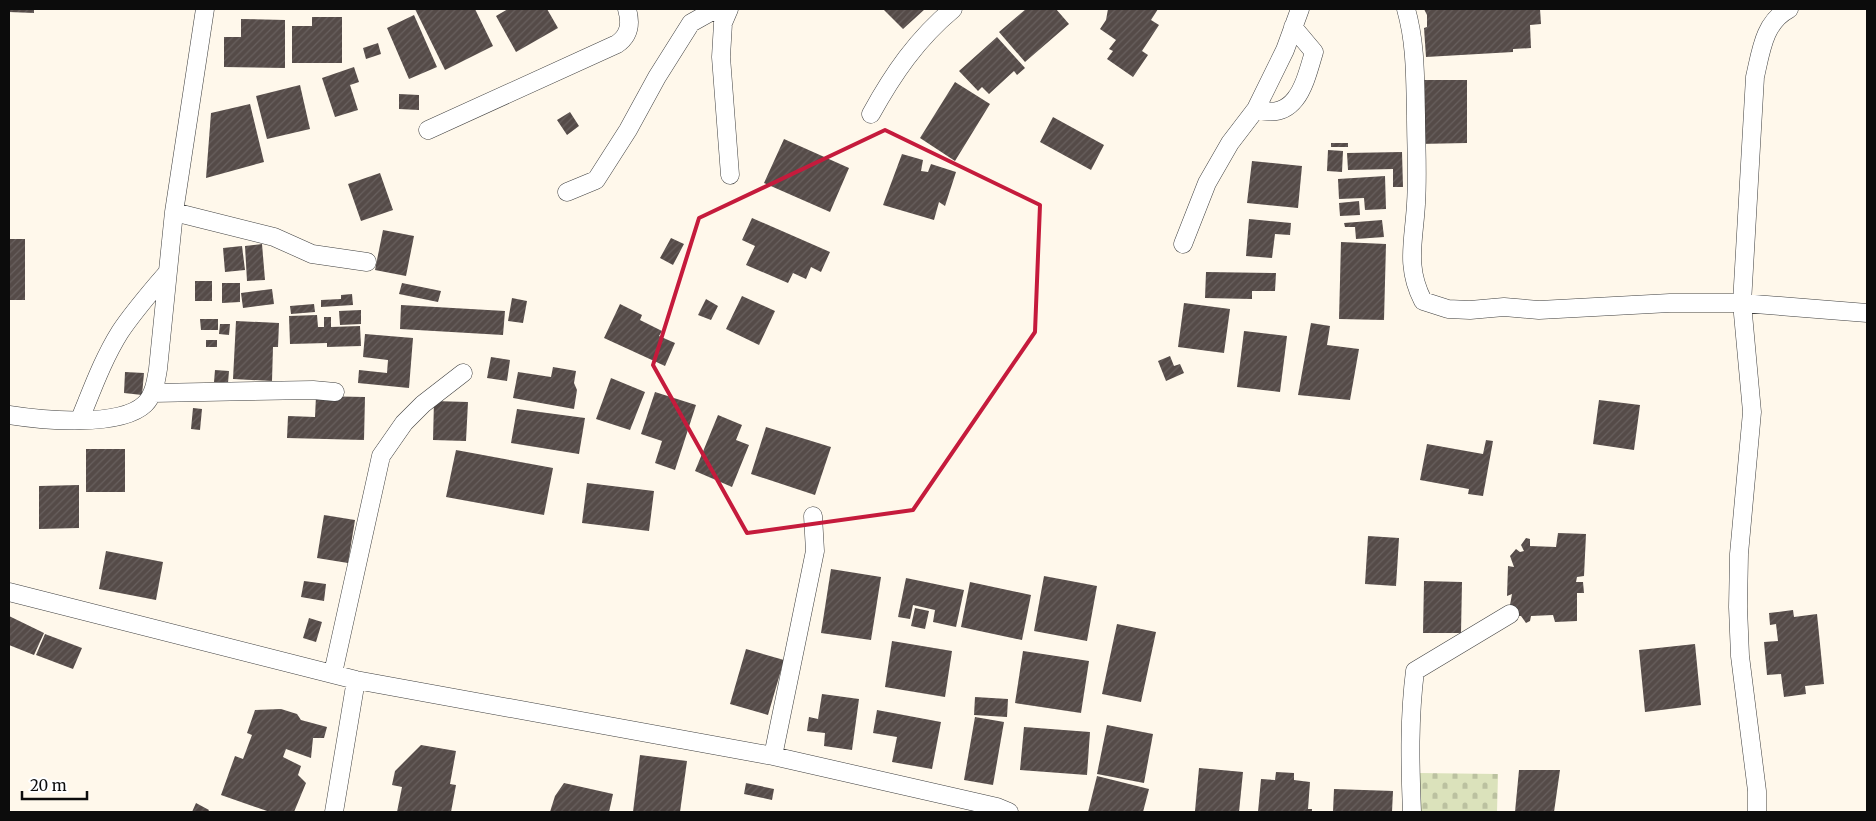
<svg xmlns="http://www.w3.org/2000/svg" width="1876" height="821" font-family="Merriweather,serif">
	<defs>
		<pattern id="cemetery-stones" width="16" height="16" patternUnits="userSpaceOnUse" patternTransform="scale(1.25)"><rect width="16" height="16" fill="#dbe2bb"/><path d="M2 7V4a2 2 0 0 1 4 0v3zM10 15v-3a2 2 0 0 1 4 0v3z" fill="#bbc1a0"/></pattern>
		<pattern id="building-hatch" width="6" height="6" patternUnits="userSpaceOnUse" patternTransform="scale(1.25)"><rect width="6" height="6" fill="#554b48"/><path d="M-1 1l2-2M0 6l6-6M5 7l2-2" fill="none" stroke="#68605e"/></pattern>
	</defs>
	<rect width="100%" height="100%" fill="#fff8eb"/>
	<path fill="url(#cemetery-stones)" d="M1419 773 1498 774 1497 812H1418Z"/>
	<path fill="url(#building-hatch)" d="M9 9H34V13L9 12Z
		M415 9H475L493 46 445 70Z
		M508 9H547L558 28 516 52 496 16Z
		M883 9H925L903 29Z
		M1026 9H1056L1069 24 1025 62 999 32Z
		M1108 9H1158L1151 20 1159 25 1142 51 1148 55 1133 77 1107 59 1113 51 1109 49 1116 40 1100 29 1106 20Z
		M1424 9H1540L1541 24 1530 25 1531 48 1513 49V52L1426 57 1424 28 1427 27V15Z
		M414 15 437 67 409 79 387 28Z
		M312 17H342V63H292V26H312Z
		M241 19 285 20V68L224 67V37H241Z
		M997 37 1025 68 1017 75 1014 71 989 94 982 87 978 91 959 71Z
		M378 43 381 54 366 59 363 48Z
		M354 67 359 82 350 85 358 110 335 117 322 78Z
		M1417 80H1467V143L1418 144Z
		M955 82 990 104 955 161 920 138Z
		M300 85 310 129 267 139 256 96Z
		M399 94 419 95V110L399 109Z
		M250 104 264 162 206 178 211 113Z
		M570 112 579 126 567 135 557 120Z
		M1053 117 1104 145 1091 170 1040 142Z
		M784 139 849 168 830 212 764 183Z
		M1331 143H1348V147H1331Z
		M1328 150 1343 151 1342 172 1327 171Z
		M1402 152 1403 187H1393V169L1348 170 1347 153Z
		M902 154 923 160 921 171 928 172 931 164 956 172 945 206 939 202 934 220 883 205Z
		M1252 161 1302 166 1298 208 1247 203Z
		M380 173 393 210 361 221 348 184Z
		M1385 176 1386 209 1365 210 1364 198 1339 199 1338 179Z
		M1359 201 1360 215 1340 216 1339 203Z
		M752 218 830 252 821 272 811 267 806 279 793 273 788 283 746 265 755 246 742 240Z
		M1249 219 1291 223 1290 235 1275 234 1272 258 1246 256Z
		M1382 220 1384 237 1356 239 1355 227H1345L1344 223Z
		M383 230 414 236 406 276 375 270Z
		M671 238 684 244 673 265 660 258Z
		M9 239H25V300H9Z
		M1341 242 1386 244 1384 320 1339 319Z
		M262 244 265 280 247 281 245 246Z
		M242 246 245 270 225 272 223 248Z
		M1206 272 1276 273 1275 291H1252V299L1205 298Z
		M195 281H212V301H195Z
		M222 283H240V302L222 303Z
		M402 283 441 291 438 302 399 294Z
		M272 289 274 304 243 308 241 293Z
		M352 294 353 305 321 307V300L341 299V295Z
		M742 296 775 311 759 345 726 329Z
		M512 298 527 301 523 323 508 321Z
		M706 299 718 306 711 320 698 315Z
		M1184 303 1230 309 1224 353 1178 347Z
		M314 304 315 312 291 314 290 306Z
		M620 304 642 315 640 320 662 331 659 336 675 343 665 366 604 338Z
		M401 305 505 311 503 335 400 329Z
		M361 310V324L340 325 339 311Z
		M317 315 318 327H324V317H331V327L360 326 361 346 327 347V343L290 344 289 316Z
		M200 319H218V330H201Z
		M236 321 279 323 278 347H273L272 381 233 379Z
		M1311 323 1330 326 1327 345 1359 349 1350 400 1298 395Z
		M220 324H230L229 335 219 334Z
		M1244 331 1287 336 1280 392 1237 387Z
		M365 334 413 338 409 388 358 383 359 370 387 373 388 360 363 357Z
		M206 340H217V347H206Z
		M1170 356 1174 366 1180 364 1184 373 1166 381 1158 361Z
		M491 357 510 360 507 381 487 378Z
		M553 367 576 371 574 383 577 390 574 409 513 398 518 372 551 377Z
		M215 370 229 371 228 383 214 382Z
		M125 372 144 373 142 395 124 393Z
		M611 378 645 392 630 430 596 419Z
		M655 392 696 405 675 470 655 463 662 441 641 434Z
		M316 396 365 397 364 440 287 438 288 416 315 417Z
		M1599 400 1640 405 1634 450 1593 444Z
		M434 401 468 402 466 441 433 440Z
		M193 408 202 409 200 430 191 429Z
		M517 409 585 418 579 454 511 443Z
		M718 415 742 425 736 440 749 445 732 487 695 471Z
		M766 427 831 447 815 495 751 474Z
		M1486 440 1493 441 1483 496 1468 494 1469 489 1420 480 1427 444 1483 454Z
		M86 449H125V492H86Z
		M456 450 553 468 544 515 446 497Z
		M587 483 654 491 649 531 582 523Z
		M79 485V528L39 529V486Z
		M324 515 355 520 348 563 317 558Z
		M1558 533 1586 534 1584 576 1577 577 1576 582H1583L1584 593H1577V621L1555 622 1553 615 1531 616 1530 621 1526 623 1521 616H1517L1515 609 1510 605 1512 594 1507 596 1508 566 1514 567 1510 556 1516 549 1520 552 1524 551 1521 545 1526 538 1530 539V546L1556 547Z
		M1368 536 1399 538 1396 586 1365 584Z
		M106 551 163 562 156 600 99 589Z
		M831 569 881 577 871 640 821 633Z
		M1044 576 1097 586 1087 641 1034 631Z
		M906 578 964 590 956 627 933 622 935 610 913 605 910 619 898 617Z
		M304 581 326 584 324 601 301 597Z
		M1424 581 1462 582 1461 633H1423Z
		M970 582 1031 595 1022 640 961 627Z
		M915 608 929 611 925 629 911 626Z
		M1793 610 1794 617 1817 614 1824 684 1805 686 1806 694 1784 697 1781 674 1767 675 1764 642 1778 641 1776 624 1770 625 1769 613Z
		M9 616 44 633 34 655 9 645Z
		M309 618 322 622 316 642 303 638Z
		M1117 624 1156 632 1141 702 1102 694Z
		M45 634 82 648 73 669 36 655Z
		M892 641 952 651 945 697 885 687Z
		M1695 644 1701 705 1645 712 1639 650Z
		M746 649 784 660 768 715 730 704Z
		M1023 651 1089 661 1081 713 1015 703Z
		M822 694 859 699 852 750 824 746 825 733 807 731 809 717 818 719Z
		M975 697 1008 699 1007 717 974 715Z
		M281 709 297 714 301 720 327 727 324 738H313L311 758 286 749 283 757 301 766 298 775 306 783 294 812H270L221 795 235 756 243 759 252 735 247 733 255 710Z
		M877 710 941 722 932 769 892 762 897 737 873 733Z
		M975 717 1004 722 993 785 964 780Z
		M1107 725 1153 734 1144 783 1097 774Z
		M1024 727 1090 732 1087 775 1020 770Z
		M421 745 456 751 450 784 456 785 451 812H397L402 787 392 785 395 771Z
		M640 755 687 761 680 812H633Z
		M1199 768 1243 772 1239 812 1195 811Z
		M1519 770H1560L1554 812H1515Z
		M1276 772 1294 773V780L1310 782 1308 809H1312V812H1258L1261 779 1275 780Z
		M1097 776 1149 789 1143 812H1088Z
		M564 783 613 794 609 812H550L555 796Z
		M746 783 774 789 772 800 744 794Z
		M1334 789 1393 791 1392 812H1333Z
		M196 803 209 810 208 812H192Z"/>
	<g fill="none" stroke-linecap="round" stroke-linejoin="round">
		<g stroke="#3f3f3f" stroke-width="19">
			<path id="street" d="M729 9 723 23 721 57 730 175
				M1406 9C1416 44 1415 79 1416 115 1416 145 1418 174 1416 204 1414 241 1405 266 1423 301L1448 309 1470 310 1504 307 1539 310 1670 303H1742L1752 412 1739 554 1738 607 1740 656 1757 791V812
				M1789 9C1764 22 1761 51 1755 77L1742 303 1867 313
				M1256 109C1297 122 1305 82 1314 52L1293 27
				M871 114C893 74 917 39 953 9
				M428 130 617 44C630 35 631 23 627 9
				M567 192 596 180 628 130 657 77 691 23 716 9
				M174 212 274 237 312 254 367 262
				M1183 244 1207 183 1230 143 1256 109 1285 50 1300 9
				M153 393 313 390 335 392
				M9 415C41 420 120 428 145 404 154 395 156 381 158 369L174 212 205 9
				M80 419C92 390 103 359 120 332 134 311 150 293 166 274
				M9 592 356 680 773 756 997 807 1009 812
				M333 673 381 456 404 423 423 404 463 373
				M773 756 815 551 813 516
				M334 812 356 680
				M1412 812C1410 764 1409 718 1415 671L1510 614"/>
		</g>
		<use href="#street" stroke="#fff" stroke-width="18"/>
	</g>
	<path fill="none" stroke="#c51b3c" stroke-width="4" stroke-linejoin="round" d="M885 130 1040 205 1035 332 913 510 747 533 653 365 699 218Z"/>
	<rect width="1876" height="821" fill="none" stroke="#0c0c0c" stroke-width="20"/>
	<path d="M22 791v8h65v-8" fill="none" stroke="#0c0c0c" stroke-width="2.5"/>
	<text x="30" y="791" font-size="15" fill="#0c0c0c" stroke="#ffffff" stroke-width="4" paint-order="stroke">20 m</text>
</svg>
